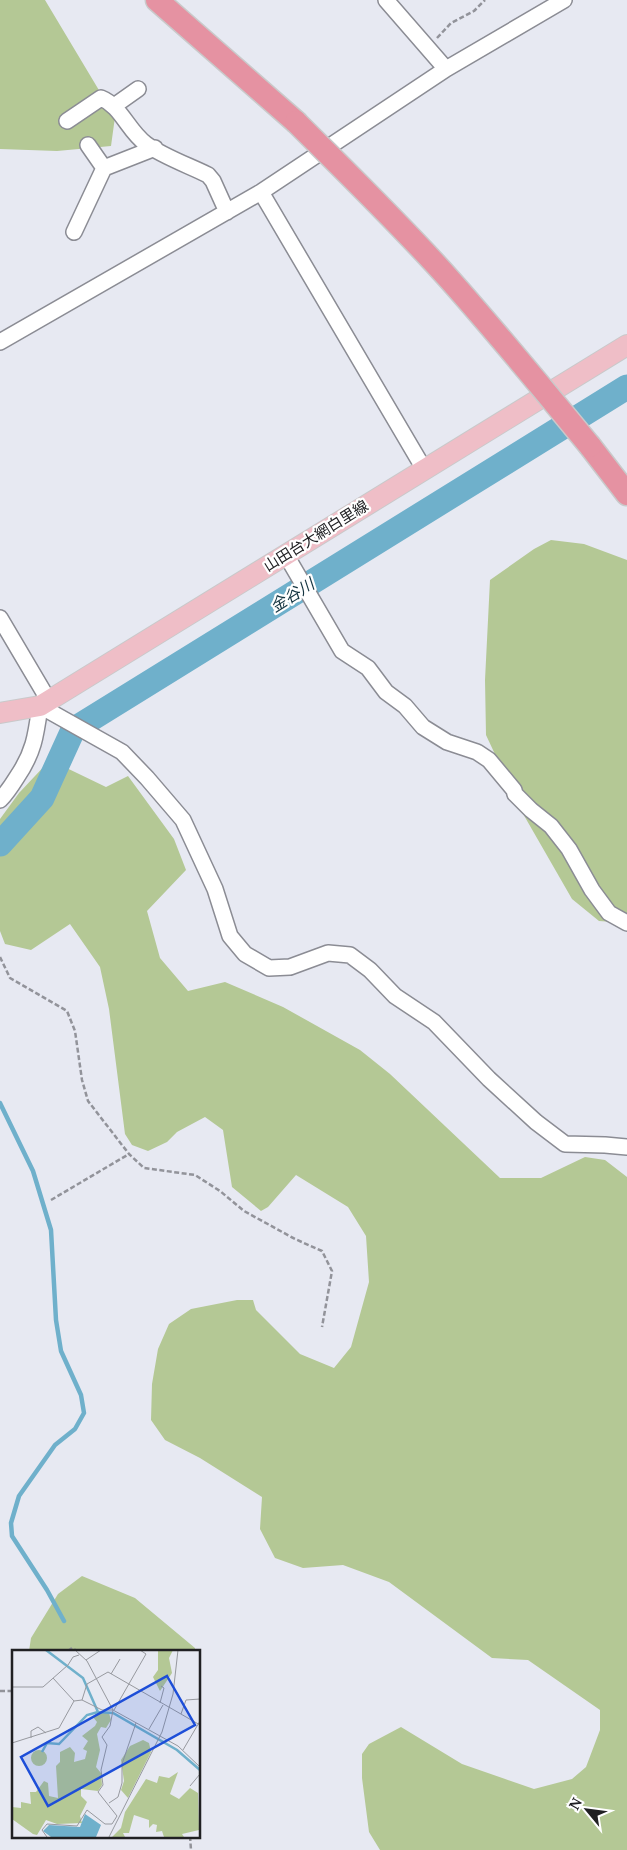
<svg xmlns="http://www.w3.org/2000/svg" width="627" height="1850" font-family="'Noto Serif','Noto Sans JP',serif">
	<rect width="100%" height="100%" fill="#e7e9f2"/>
	<path fill="#b4c895" d="M0 0H45L115 117 111 146 57 151 0 149Z
		M551 540 584 544 627 560V923L599 921 572 899 522 812 486 735 485 680 490 580 534 549Z
		M50 760 106 787 128 776 174 839 186 870 147 911 160 958 188 991 225 982 283 1007 360 1050 390 1074 500 1178H541L585 1157 605 1160 627 1177V1850H380L369 1832 362 1778V1754L369 1744 401 1727 462 1764 534 1789 572 1779 586 1767 600 1730V1710L528 1660 492 1658 389 1582 343 1565 303 1568 275 1558 260 1529 262 1497 200 1458 165 1440 151 1420 152 1384 158 1349 169 1324 191 1309 237 1300H253L256 1310 300 1354 334 1368 351 1347 369 1282 366 1236 348 1207 296 1175 268 1207 261 1211 232 1187 223 1130 205 1117 177 1132 167 1142 148 1151 132 1145 125 1134 109 1009 100 967 70 924 31 950 5 944 0 931V819L19 793Z
		M82 1576 135 1598 195 1648V1651H29L31 1638 58 1594Z"/>
	<g fill="none" stroke-linecap="round" stroke-linejoin="round">
		<path stroke="#6fb0cb" stroke-width="4.5" d="M0 1103 33 1171 51 1230 56 1320 61 1351 81 1395 84 1413 75 1429 55 1445 19 1496 11 1523 12 1536 47 1590 64 1621"/>
		<path stroke="#6fb0cb" stroke-width="25" d="M0 844 42 798 73 730 627 387"/>
		<g stroke="#8b8c94" stroke-width="18">
			<path id="minor" d="M386 0 446 69
				M114 106 138 89
				M67 121 101 98C121 106 128 131 146 144 162 156 190 166 208 175L213 181 227 212
				M88 145 104 168
				M261 192 424 469
				M74 232 104 168 155 148
				M0 342 261 192 446 69 564 0
				M286 555 342 651 368 668 386 692 405 706 423 727 447 742 477 752 489 760 514 790 515 794 531 810 551 826 569 849 592 890 609 913 627 923
				M0 618 49 701
				M0 800C7 793 12 785 17 777 34 752 36 735 40 706L122 752 147 778 183 820 215 889 230 936 245 954 269 968 290 967 328 953 350 955 370 970 395 996 434 1022 489 1079 536 1122 565 1144 605 1145 627 1147"/>
		</g>
		<g stroke="#c9c9ca" stroke-width="22">
			<path id="major" d="M0 713 40 706 627 345"/>
		</g>
		<g stroke="#c9c9ca" stroke-width="25">
			<path id="highway" d="M157 0 296 122
				M590 446 627 494"/>
		</g>
		<path stroke="#92939a" stroke-width="2.5" stroke-dasharray="5 2.5" stroke-linecap="butt" d="M437 38 451 23 474 11 485 0
			M0 957 10 978 67 1011 75 1031 82 1080 88 1101 129 1154 144 1168 195 1175 220 1191 244 1211 295 1239 322 1251 332 1271 322 1327
			M51 1200 129 1154
			M68 1651 72 1648 77 1651
			M0 1691H12L14 1693
			M190 1836 191 1850"/>
		<use href="#minor" stroke="#fff" stroke-width="15"/>
		<use href="#major" stroke="#efbec7" stroke-width="20"/>
		<use href="#highway" stroke="#e592a2" stroke-width="22"/>
		<g stroke="#c9c9ca" stroke-width="25" stroke-linecap="butt">
			<path id="highway-bridge" d="M296 122C348 174 401 225 450 280 498 334 544 390 590 446"/>
		</g>
		<use href="#highway-bridge" stroke="#e592a2" stroke-width="22"/>
	</g>
	<g text-anchor="middle" stroke-width="4.5" stroke-linejoin="round" paint-order="stroke">
		<g font-size="15" fill="#202023" stroke="#fff">
			<text transform="translate(316 536) rotate(-32)" y="5">山田台大網白里線</text>
		</g>
		<g font-size="16" font-style="italic" fill="#143440" stroke="#fff">
			<text transform="translate(292 595) rotate(-32)" y="6">金谷川</text>
		</g>
	</g>
	<g transform="translate(12 1650)">
		<rect width="188" height="188" fill="#e7e9f2"/>
		<path d="M146 0H161L157 8 160 23 148 41 141 27 146 20ZM88 61 97 63 99 70 94 78 89 77 85 84 88 100 84 117 89 123 90 135 86 141 69 139V146L75 152 68 166 70 173 45 174 34 170 25 185 21 184 0 169V157L9 158V152L19 154 18 142H24L32 131 36 133 37 146 46 148 44 116 48 112V102L58 97 63 103 62 112 73 109 75 101 71 99 76 91 70 86 83 76 85 72 81 67ZM131 90 137 93 139 102 116 148 109 140 112 131 109 110 118 96ZM19 108a8 8 0 1 1 16 0a8 8 0 1 1-16 0ZM166 122 158 144 167 149 178 138 186 143 187 180 170 184 172 187H152L150 181 144 182 145 175 141 174 137 178V170L122 165 117 183H111L113 187H100L109 178 113 162 134 129 145 133 147 126 157 128Z" fill="#b4c895"/>
		<path d="M73 164 89 175 84 187H39L31 181 37 175 68 177Z" fill="#6fb0cb"/>
		<path fill="none" stroke="#6fb0cb" stroke-width="2.5" d="M34 0 71 28 86 62 101 63 165 100 188 120M30 102 35 93 47 94 75 65 86 62"/>
		<path fill="none" stroke="#97999f" stroke-width="1" d="M63 0 75 11 101 60 166 96 188 117M74 10 89 0M99 24 108 9M0 37H31L56 15 61 7 67 5M70 50 75 34 96 22 188 75M148 53 152 38 149 36M102 60 134 4 128 0M169 64 174 50 188 49M137 79 151 55M19 88V81L26 77 34 83M0 93 47 78 62 51M171 100 188 71M178 136 188 124M97 153 106 147 110 133V114L124 73M35 187 30 180 35 174 65 176 75 160 93 174H100L105 166 86 142 91 135 89 120 95 95 90 87 98 76 101 60H90L70 50 62 51 41 28M97 187 150 82 161 44 166 0"/>
		<path fill="#1d4ed8" fill-opacity="0.15" stroke="#1d4ed8" stroke-width="2.5" d="M155 26 183 75 36 156 9 107Z"/>
		<rect width="188" height="188" fill="none" stroke="#202023" stroke-width="2.5"/>
	</g>
	<g transform="translate(587 1810) rotate(299)" stroke="#ffffff" stroke-width="4" paint-order="stroke">
	<path d="M0-4L9 19L0 12L-9 19Z" fill="#202023"/>
	<text y="-8" font-size="14" font-weight="bold" text-anchor="middle" fill="#202023">N</text>
	</g>
</svg>
